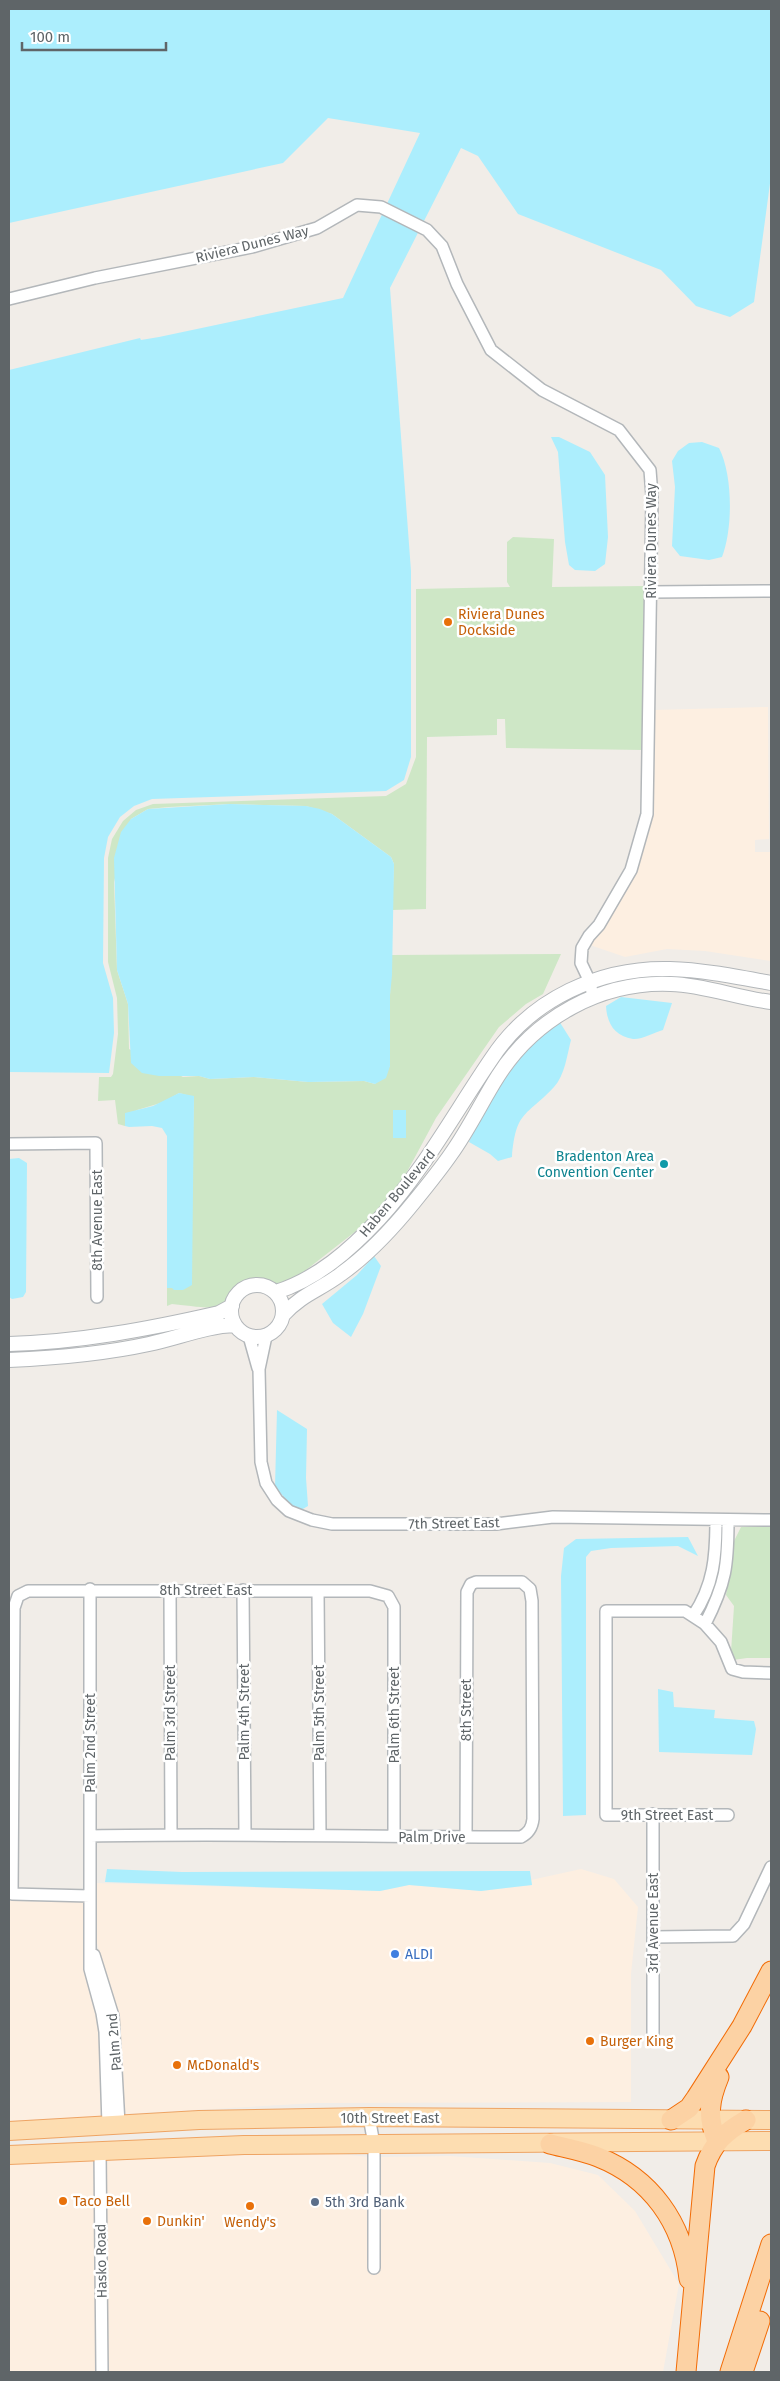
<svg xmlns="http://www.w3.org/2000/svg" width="780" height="2381" font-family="'Fira Sans',sans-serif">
	<rect width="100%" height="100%" fill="#f1ede8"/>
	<path fill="#fdefe1" d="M768 707 769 839 755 840V852H771V961L705 951 667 949 625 957 590 945 635 873 654 710Z
		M581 1869 614 1879 638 1907 631 1974V2102L317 2103 124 2114 118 2016 94 1933 95 1883 380 1891 409 1885 481 1891 532 1885 531 1880Z
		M9 1901 85 1902 83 1930 85 1969 98 2015 103 2116 9 2121Z
		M299 2150 369 2157 370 2273H379V2157L450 2156 550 2163 598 2175 635 2211 679 2284 663 2372H107L104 2156Z
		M95 2156 97 2372H9V2160Z"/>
	<path fill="#cee7c6" d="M513 537 554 539 552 587 644 586 643 750 506 748 505 719H497V735L427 737 426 909 392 910 394 864 391 857 332 814 306 806 230 804 169 807 148 809 131 819 114 882 117 970 128 1004 129 1049 183 1077 199 1076 210 1079 254 1077 308 1082 364 1081 375 1084 390 1066V995L392 955 561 954 543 994 526 1004 499 1027 436 1118 401 1183 365 1224 292 1281 277 1286C263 1277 246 1277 234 1290 229 1296 228 1305 219 1307 207 1309 185 1305 172 1304L167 1306V1288H172L192 1165 194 1097 179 1093 164 1102 137 1110 125 1120V1126L118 1124 115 1100 98 1101 99 1077H111L113 1074 118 1034 117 998 108 962V858L112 839 123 821 136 810 153 804 386 796 406 784 416 757V589L510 587 507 582V542Z
		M771 1526V1658H747L733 1660 731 1652 734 1606 726 1595 734 1541 741 1527Z"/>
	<path fill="#aceefd" d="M9 9H771V176L754 302 730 317 696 306 661 270 518 214 478 156 461 148 390 288 411 571V757L404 780 386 791 152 799 134 806 120 817 108 837 104 858 103 963 113 998 114 1033 109 1073 9 1072V370L140 338 141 340 159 337 343 298 420 133 328 118 283 163 9 223Z
		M551 437H559L590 452 605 475 608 537 605 564 595 571 575 570 569 565 565 542 558 452Z
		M702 442 719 448C733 475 733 529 722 557L709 560 680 556 672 546 675 487 672 461 678 451 689 443Z
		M230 804 306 806 320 809 332 814 391 857 394 864 392 975 390 995V1066L386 1078 375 1084 364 1081 308 1082 254 1077 210 1079 199 1076H159L142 1073 131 1063 128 1004 117 970 114 858 121 832 131 819 148 809Z
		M621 997 672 1003 663 1030C655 1032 641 1040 633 1039 614 1036 607 1023 606 1006Z
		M559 1021 571 1040C567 1055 565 1075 554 1087 526 1117 516 1110 512 1157L498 1161 490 1154 469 1142 485 1106 532 1042Z
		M179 1093 194 1096 192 1285 183 1290H174L172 1288H167V1136L162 1128 152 1126 129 1127 125 1126V1113L153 1106Z
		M393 1110H406V1138H393Z
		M19 1158 27 1163 26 1292 23 1297 12 1299 9 1297V1159Z
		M374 1256 381 1266 363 1314 351 1337 333 1323 322 1304 357 1275Z
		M277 1410 307 1429 306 1478 308 1506 301 1510 292 1506 275 1487Z
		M688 1537 698 1556 678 1546 611 1548 591 1551 586 1557V1815L563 1816 561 1576 564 1548 576 1539Z
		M658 1689 673 1692 674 1707 715 1710 714 1718 754 1721 756 1729 752 1755 659 1752Z
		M107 1869 182 1872 530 1871 532 1885 481 1891 409 1885 380 1891 105 1882Z"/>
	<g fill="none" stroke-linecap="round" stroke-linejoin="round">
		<g stroke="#b3b7ba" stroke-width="14">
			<path id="minor" d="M9 299 95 278 252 247 317 228 357 205 381 207 427 230 442 246 457 284 491 350 542 390 619 430 650 470 652 496 647 814 631 870 599 925 589 936 582 948 581 963 590 982 593 997
				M651 592 771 591
				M9 1144 96 1143 97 1297
				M249 1336 258 1368
				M266 1336 259 1369 261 1462 266 1483 277 1500 289 1511 312 1520 332 1524H496L553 1517 771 1520
				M90 1589V1969L102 2013 105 2032 108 2125
				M170 1590 171 1835
				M243 1590 245 1834
				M318 1591 320 1835
				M693 1616C714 1585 716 1556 716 1520
				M705 1624C726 1583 728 1565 728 1520
				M728 1815H606V1611H685L705 1624 721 1642 732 1669 743 1672 771 1673
				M90 1836C234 1833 377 1837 521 1837 529 1833 532 1828 533 1819L532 1601 530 1589 522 1582H476L471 1584 467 1592 466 1837
				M90 1896 12 1894 14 1608 18 1596 28 1591H370L388 1596 394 1607V1836
				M653 1937 733 1936 744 1924 771 1867
				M94 1955 113 2016 119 2124
				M653 2033V1814
				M369 2117 374 2144V2268
				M100 2150 102 2372"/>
		</g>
		<g stroke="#b3b7ba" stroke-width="16">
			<path id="tertiary" d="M231 1311a26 26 0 1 1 52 0a26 26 0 1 1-52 0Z
				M276 1292C317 1279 350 1250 379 1219 424 1170 455 1112 492 1058 531 999 600 967 670 969 704 970 738 977 771 983
				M283 1315C302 1294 320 1290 341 1274 369 1254 393 1228 414 1202 427 1186 440 1170 451 1154 469 1129 482 1101 498 1076 535 1018 601 981 671 984 705 985 737 998 771 1002
				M9 1344C80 1342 149 1329 219 1313L232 1306
				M9 1360C56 1358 103 1354 149 1344 178 1338 206 1326 235 1325"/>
		</g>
		<g stroke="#eea464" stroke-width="20">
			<path id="primary" d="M9 2131 199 2120 369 2117 771 2120
				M9 2155 244 2145 771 2141"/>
		</g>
		<g stroke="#f26c06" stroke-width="21">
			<path id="trunk" d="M671 2120 689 2108 696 2098 742 2026 771 1971
				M717 2141C707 2117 709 2101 719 2077
				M550 2144C566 2148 583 2151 598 2157 651 2178 683 2223 689 2279
				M686 2372 705 2166C713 2143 725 2132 746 2120
				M730 2372 771 2244
				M743 2372 760 2321"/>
		</g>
		<use href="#minor" stroke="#fff" stroke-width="11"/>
		<use href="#tertiary" stroke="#fff" stroke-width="14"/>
		<use href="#primary" stroke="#fdddb1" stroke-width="18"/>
		<use href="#trunk" stroke="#fcd2a4" stroke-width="19"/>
	</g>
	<g fill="#e8710a" stroke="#fff" stroke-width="2">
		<circle cx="448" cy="622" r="5"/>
		<circle cx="590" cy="2041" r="5"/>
		<circle cx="177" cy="2065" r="5"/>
		<circle cx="63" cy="2201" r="5"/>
		<circle cx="250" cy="2206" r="5"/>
		<circle cx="147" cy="2221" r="5"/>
	</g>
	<circle fill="#0f9aa8" stroke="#fff" stroke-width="2" cx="664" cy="1164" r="5"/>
	<circle fill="#3f7fe0" stroke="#fff" stroke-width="2" cx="395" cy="1954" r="5"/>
	<circle fill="#5c6f8a" stroke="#fff" stroke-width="2" cx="315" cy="2202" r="5"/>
	<g text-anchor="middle" stroke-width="5" stroke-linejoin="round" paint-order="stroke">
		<g font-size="14" fill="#5f6568" stroke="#fff">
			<text transform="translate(252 244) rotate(-14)" y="5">Riviera Dunes Way</text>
			<text transform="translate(651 541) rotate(-90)" y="5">Riviera Dunes Way</text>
			<text transform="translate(397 1193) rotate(-50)" y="5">Haben Boulevard</text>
			<text transform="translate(97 1220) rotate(-90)" y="5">8th Avenue East</text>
			<text transform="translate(454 1523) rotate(-1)" y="5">7th Street East</text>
			<text x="206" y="1595">8th Street East</text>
			<text transform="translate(466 1710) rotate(-90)" y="5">8th Street</text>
			<text transform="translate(244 1712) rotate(-90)" y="5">Palm 4th Street</text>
			<text transform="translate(170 1713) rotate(-90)" y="5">Palm 3rd Street</text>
			<text transform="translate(319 1713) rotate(-90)" y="5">Palm 5th Street</text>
			<text transform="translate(394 1715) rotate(-90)" y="5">Palm 6th Street</text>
			<text transform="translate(90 1743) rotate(-90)" y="5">Palm 2nd Street</text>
			<text x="667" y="1820">9th Street East</text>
			<text x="432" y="1842">Palm Drive</text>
			<text transform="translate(653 1923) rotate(-90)" y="5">3rd Avenue East</text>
			<text transform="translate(114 2042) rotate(-95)" y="5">Palm 2nd</text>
			<text x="390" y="2123">10th Street East</text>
			<text transform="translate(101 2261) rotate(-91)" y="5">Hasko Road</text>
		</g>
		<g font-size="14" fill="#c56008" stroke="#fff" text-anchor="start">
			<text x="458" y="619">Riviera Dunes<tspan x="458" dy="16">Dockside</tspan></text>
			<text x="600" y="2046">Burger King</text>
			<text x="187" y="2070">McDonald's</text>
			<text x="73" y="2206">Taco Bell</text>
			<text x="157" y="2226">Dunkin'</text>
			<text x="250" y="2227" text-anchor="middle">Wendy's</text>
		</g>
		<g font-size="14" fill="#0d838f" stroke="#fff" text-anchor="end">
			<text x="654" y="1161">Bradenton Area<tspan x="654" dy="16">Convention Center</tspan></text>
		</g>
		<g font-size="14" fill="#366cbe" stroke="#fff" text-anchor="start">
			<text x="405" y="1959">ALDI</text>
		</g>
		<g font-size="14" fill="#4e5e75" stroke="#fff" text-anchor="start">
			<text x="325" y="2207">5th 3rd Bank</text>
		</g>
	</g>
	<rect width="780" height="2381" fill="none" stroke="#5f6568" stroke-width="20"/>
	<path d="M22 42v8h144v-8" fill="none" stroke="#5f6568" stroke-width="2.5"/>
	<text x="30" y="42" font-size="15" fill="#5f6568" stroke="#ffffff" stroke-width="4" paint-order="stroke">100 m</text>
</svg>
